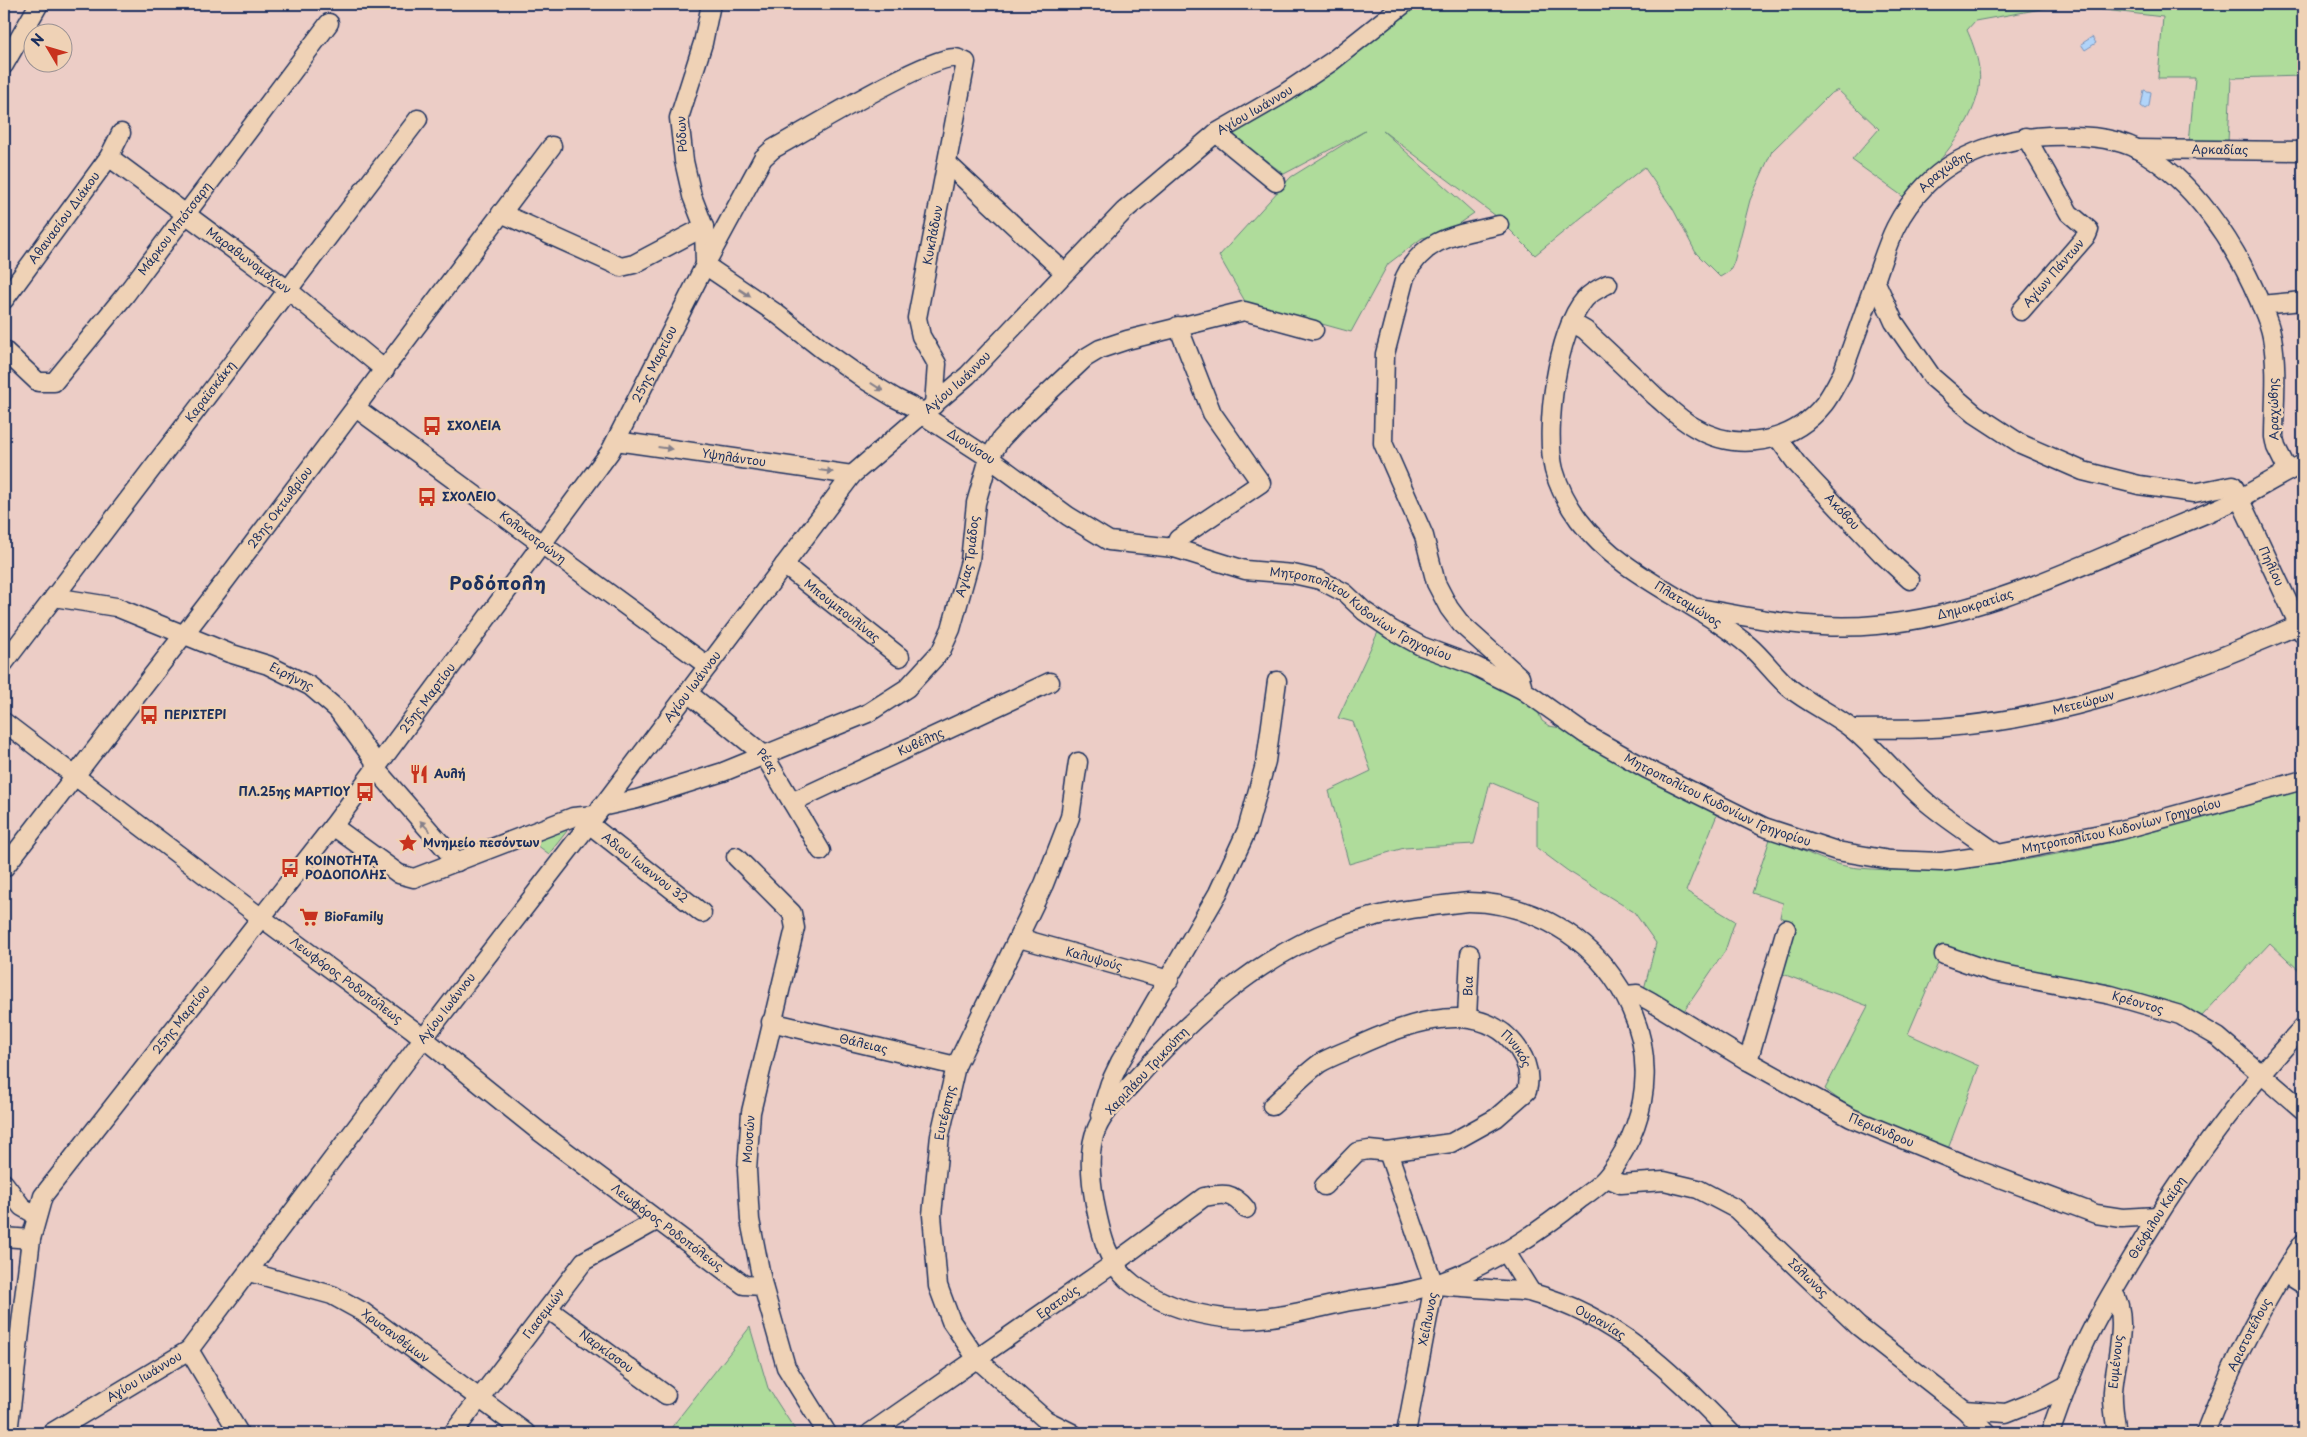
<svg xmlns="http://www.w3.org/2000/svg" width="2307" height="1437" font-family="'Playpen Sans',sans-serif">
	<rect width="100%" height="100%" fill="#eccdc6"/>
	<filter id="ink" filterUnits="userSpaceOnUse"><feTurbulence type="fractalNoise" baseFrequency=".02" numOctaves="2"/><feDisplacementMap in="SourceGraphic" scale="10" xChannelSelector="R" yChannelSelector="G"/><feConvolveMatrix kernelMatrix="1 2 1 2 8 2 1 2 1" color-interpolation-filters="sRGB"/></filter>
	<g filter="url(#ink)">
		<path fill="#afdc9b" stroke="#65867c" d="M1411 4H2303V76L2231 78 2228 142 2189 143 2195 78H2158L2163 17 2063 5 1975 21 1967 30C1976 50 1984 75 1977 97 1966 135 1932 170 1905 198L1852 160 1879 129 1838 90 1830 94 1772 151 1750 200 1734 262 1730 271 1720 277 1696 253 1673 209 1644 167 1535 255 1496 216 1383 131 1474 213 1445 233 1422 238 1388 264 1351 332 1246 303 1219 256 1291 177 1365 131 1284 174 1232 135 1330 68Z
			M1379 630 1472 671 1535 705 1542 721 1549 726 1561 728 1581 738 1717 815 1686 891 1735 921 1725 951 1684 1011 1644 989 1656 943 1634 912 1568 871 1537 848V802L1490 782 1474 844 1404 848 1349 864 1329 791 1371 771 1353 722 1338 718Z
			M2303 790V974L2270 943 2202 1016 2174 1003 2106 984 1996 965 1941 945 1939 961 1908 1034 1979 1066 1948 1149C1907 1132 1859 1118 1825 1089L1868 1006 1783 974 1796 925 1780 917 1783 903 1752 893 1771 836C1798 848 1829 866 1859 868 2004 882 2165 828 2303 790Z
			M562 826 567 831 549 854 529 839Z
			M750 1327 768 1388 797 1433H667Z"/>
		<path fill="#b1d4f9" stroke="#7592bb" d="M2092 37 2096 43 2085 50 2081 44Z
			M2144 90 2151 92 2149 106 2145 109 2141 106Z"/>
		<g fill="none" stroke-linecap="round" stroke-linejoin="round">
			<g stroke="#1b2f5e" stroke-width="21">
				<g id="minor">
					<path id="s1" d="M711 4 703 43 679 118 684 161 692 196 704 227 705 265 777 314 823 350 867 381 895 398 925 413 929 419 989 458 1068 516 1109 541 1174 548 1245 570 1293 574 1320 580 1345 593 1364 611 1392 630 1421 646 1475 666 1523 690 1585 734 1647 769 1764 827 1837 851 1890 860 1941 862 1998 854 2121 830 2303 780"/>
					<path d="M4 65 39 4"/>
					<path d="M1216 133 1276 182"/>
					<path id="s2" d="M2136 149 2303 151"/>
					<path id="s3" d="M109 157 288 290 385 370"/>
					<path d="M947 163 1064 272"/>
					<path d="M501 213 621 267 634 264 704 227"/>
					<path d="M1499 225C1458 235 1425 236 1405 277L1385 354 1383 443 1424 536 1436 583 1449 608 1461 624 1520 677 1523 690"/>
					<path id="s4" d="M1875 280 1894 322 1932 377 1975 414 2021 444 2083 471 2139 485 2194 493 2233 485 2303 634"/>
					<path id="s5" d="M1608 284C1600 288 1591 292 1585 299 1557 330 1544 430 1554 470 1559 488 1568 505 1579 520 1623 578 1695 600 1749 646 1764 659 1776 677 1791 689 1810 704 1833 714 1852 729 1880 752 1902 782 1930 805 1952 823 1976 838 1998 854"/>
					<path id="s6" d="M4 300 109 157 121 133"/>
					<path d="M2261 305 2303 301"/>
					<path id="s7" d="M2021 311 2087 235 2089 230 2069 213 2026 137"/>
					<path id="s8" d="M1571 322 1585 330C1609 352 1632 374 1655 396 1668 407 1679 419 1694 427 1737 453 1792 444 1824 404 1831 395 1836 384 1842 374 1852 346 1862 319 1872 290 1887 247 1893 219 1926 185 1957 153 2006 138 2049 136 2078 135 2111 136 2137 149 2193 179 2235 244 2259 300 2264 312 2270 324 2272 337 2278 369 2274 405 2274 437L2276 447 2288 471"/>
					<path id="s9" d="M4 350 38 382H54L126 294 329 23"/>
					<path id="s10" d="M356 408 708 666"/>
					<path id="s11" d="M1778 438 1797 464 1882 554 1910 580"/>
					<path id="s12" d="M616 441 852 475"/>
					<path d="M1174 548 1178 539 1261 483 1212 413 1178 326"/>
					<path id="s13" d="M784 565 900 657"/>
					<path id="s14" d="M54 597 116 607 229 653 268 665 310 686 337 709 374 760 375 768 381 775 457 862"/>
					<path id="s15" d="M1699 608C1757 619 1817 631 1876 625 1968 617 2052 579 2135 543 2170 528 2206 515 2240 498 2261 487 2281 474 2303 464"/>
					<path id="s16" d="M4 663 418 119"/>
					<path id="s17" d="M688 693 764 755 821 851"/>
					<path id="s18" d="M4 722 251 910 412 1029 540 1132 744 1285 763 1286"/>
					<path id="s19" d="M1852 729C1883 728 1916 730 1947 727 2071 718 2190 672 2303 623"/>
					<path id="s20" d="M792 802 1050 682"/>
					<path id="s21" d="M601 807 637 799 723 772 868 713 907 688 941 651 951 629 970 561 976 503 989 458 1001 439 1018 421 1085 358 1100 349 1127 340 1244 311 1314 330"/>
					<path id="s22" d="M589 824 702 913"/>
					<path d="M333 826 399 874 414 878 573 817 595 815"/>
					<path d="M736 857 792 913 795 928 751 1112 747 1170 750 1220 763 1286 786 1367 827 1433"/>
					<path id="s23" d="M4 868 225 581 552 146"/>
					<path d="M1468 902C1524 902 1580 931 1612 976 1657 1039 1655 1112 1609 1174 1602 1184 1590 1192 1580 1199 1537 1234 1489 1266 1436 1284 1408 1294 1375 1297 1346 1302 1321 1307 1296 1314 1271 1317 1226 1324 1170 1312 1133 1284 1107 1265 1101 1234 1095 1204 1091 1182 1087 1149 1097 1128 1105 1110 1122 1095 1135 1080 1190 1019 1255 959 1334 929 1377 912 1423 907 1468 902Z"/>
					<path id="s24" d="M1019 938 1169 980"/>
					<path id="s25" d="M1944 955 1993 972 2111 995 2180 1015 2218 1037 2303 1110"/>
					<path id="s26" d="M1626 995 1637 994 1650 1001 1748 1061 1851 1118 1973 1168 2096 1214 2122 1218 2157 1216"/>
					<path id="s27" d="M1467 1018 1470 954"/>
					<path id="s28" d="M771 1022 956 1066"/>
					<path d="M1748 1061 1786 929"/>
					<path id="s29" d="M1272 1106C1288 1092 1303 1075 1320 1063 1330 1057 1344 1052 1355 1047 1398 1027 1471 997 1511 1040 1524 1054 1532 1072 1527 1091L1496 1118 1451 1143 1388 1152 1369 1150 1357 1152 1324 1186"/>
					<path d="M1100 1115 1110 1083 1120 1062 1218 893 1247 830 1266 761 1277 681"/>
					<path d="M1388 1152 1434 1285 1406 1433"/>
					<path id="s30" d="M1607 1178 1621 1184 1664 1181 1698 1189 1736 1209 1858 1326 1965 1410 1987 1433"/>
					<path d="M4 1183 22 1207 36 1215"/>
					<path d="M4 1237 31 1239"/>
					<path d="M1506 1252 1531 1292"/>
					<path id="s31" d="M249 1272 332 1295 363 1312 526 1433"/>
					<path d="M2284 1273 2303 1285"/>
					<path id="s32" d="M1437 1285C1459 1287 1480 1288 1502 1290 1511 1291 1523 1290 1532 1293 1614 1315 1675 1374 1731 1433"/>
					<path d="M2113 1292C2130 1316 2115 1362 2113 1391 2112 1404 2115 1420 2117 1433"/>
					<path id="s33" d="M548 1309 666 1395"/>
					<path d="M189 1350 239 1433"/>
					<path d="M1965 1410 2006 1413 2041 1399 2067 1385"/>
					<path id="s34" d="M8 1433 31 1239 43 1196 333 826 610 452 705 265 763 158 773 149C802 133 930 55 955 58 958 58 963 61 966 62L917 318 921 336 937 364 934 405"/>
					<path id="s35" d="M51 1433 189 1350 416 1048 589 824 852 475 968 375 1124 211 1216 133 1285 93 1331 62 1404 4"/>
					<path id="s36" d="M453 1433 584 1261 658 1220"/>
					<path id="s37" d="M870 1433 1113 1264 1204 1197C1224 1193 1232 1192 1246 1209"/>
					<path id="s38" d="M1072 1433 1046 1420 977 1359 951 1321 938 1286 932 1215 940 1135 956 1066 1044 884 1070 817 1078 762"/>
					<path id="s39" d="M2050 1433C2060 1406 2069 1378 2081 1352 2094 1321 2112 1293 2128 1265 2179 1178 2234 1101 2303 1027"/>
					<path id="s40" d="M2205 1433C2230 1367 2263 1302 2303 1243"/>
				</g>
			</g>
			<use href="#minor" stroke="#efd2b6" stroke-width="18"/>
		</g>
		<defs><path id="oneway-solid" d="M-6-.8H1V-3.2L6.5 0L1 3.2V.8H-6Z" transform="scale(1.25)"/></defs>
		<g fill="#85808a">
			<use href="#oneway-solid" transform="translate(745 293) rotate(34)"/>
			<use href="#oneway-solid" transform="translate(877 387) rotate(33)"/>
			<use href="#oneway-solid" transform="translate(665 448) rotate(8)"/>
			<use href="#oneway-solid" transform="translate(826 471) rotate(8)"/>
			<use href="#oneway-solid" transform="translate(425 826) rotate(-133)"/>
		</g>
	</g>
	<defs>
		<g id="bus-bare" transform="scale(1.5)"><path d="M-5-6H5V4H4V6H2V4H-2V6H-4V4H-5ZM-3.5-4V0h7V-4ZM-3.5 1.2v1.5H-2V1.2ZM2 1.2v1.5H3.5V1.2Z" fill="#c8321e" stroke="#efd2b6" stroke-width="2.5" paint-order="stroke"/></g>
		<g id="restaurant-bare" transform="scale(1.5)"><path d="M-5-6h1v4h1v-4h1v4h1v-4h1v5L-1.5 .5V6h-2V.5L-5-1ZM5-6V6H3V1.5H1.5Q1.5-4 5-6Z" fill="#c8321e" stroke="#efd2b6" stroke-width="2.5" paint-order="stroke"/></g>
		<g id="sight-bare" transform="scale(1.5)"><path d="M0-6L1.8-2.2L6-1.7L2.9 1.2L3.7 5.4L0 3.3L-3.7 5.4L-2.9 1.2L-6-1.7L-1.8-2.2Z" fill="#c8321e" stroke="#efd2b6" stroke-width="2.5" paint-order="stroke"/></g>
		<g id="supermarket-bare" transform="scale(1.5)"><path d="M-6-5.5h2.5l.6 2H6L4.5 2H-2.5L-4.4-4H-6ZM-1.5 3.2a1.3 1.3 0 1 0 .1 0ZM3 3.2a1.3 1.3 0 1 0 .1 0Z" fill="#c8321e" stroke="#efd2b6" stroke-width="2.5" paint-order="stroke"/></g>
	</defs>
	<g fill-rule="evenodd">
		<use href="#bus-bare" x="432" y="426"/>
		<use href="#bus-bare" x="427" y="497"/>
		<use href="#bus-bare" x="149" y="715"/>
		<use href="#restaurant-bare" x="419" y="774"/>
		<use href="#bus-bare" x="365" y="792"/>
		<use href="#sight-bare" x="408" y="843"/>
		<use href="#bus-bare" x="290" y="868"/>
		<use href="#supermarket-bare" x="309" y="917"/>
	</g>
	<g text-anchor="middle" stroke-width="5" stroke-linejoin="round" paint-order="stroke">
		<g font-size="12" fill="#1b2f5e" stroke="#efd2b6">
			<text dy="4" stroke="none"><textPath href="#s35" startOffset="1804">Αγίου Ιωάννου</textPath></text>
			<text transform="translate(682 134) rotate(-93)" y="4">Ρόδων</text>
			<text dy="4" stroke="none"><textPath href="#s2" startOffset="84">Αρκαδίας</textPath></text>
			<text dy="4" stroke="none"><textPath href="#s8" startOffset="574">Αραχώβης</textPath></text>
			<text dy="4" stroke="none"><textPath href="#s6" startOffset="102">Αθανασίου Διάκου</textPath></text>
			<text dy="4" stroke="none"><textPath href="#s9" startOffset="258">Μάρκου Μπότσαρη</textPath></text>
			<text transform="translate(933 235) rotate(-79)" y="4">Κυκλάδων</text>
			<text dy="4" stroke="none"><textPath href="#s3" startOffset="174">Μαραθωνομάχων</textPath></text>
			<text dy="4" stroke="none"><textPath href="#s7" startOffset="50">Αγίων Πάντων</textPath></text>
			<text dy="4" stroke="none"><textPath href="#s34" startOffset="1274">25ης Μαρτίου</textPath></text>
			<text dy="4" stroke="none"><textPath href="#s35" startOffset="1399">Αγίου Ιωάννου</textPath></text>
			<text dy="4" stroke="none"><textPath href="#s16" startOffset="341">Καραϊσκάκη</textPath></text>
			<text transform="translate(2274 409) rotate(-91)" y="4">Αραχώβης</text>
			<text dy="4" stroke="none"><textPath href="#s1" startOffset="592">Διονύσου</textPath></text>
			<text dy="4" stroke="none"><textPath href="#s12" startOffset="119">Υψηλάντου</textPath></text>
			<text dy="4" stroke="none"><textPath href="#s23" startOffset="454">28ης Οκτωβρίου</textPath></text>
			<text dy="4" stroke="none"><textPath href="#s11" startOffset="98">Ακόβου</textPath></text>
			<text dy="4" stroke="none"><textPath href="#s10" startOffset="219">Κολοκοτρώνη</textPath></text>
			<text dy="4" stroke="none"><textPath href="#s21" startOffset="479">Αγίας Τριάδος</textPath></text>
			<text dy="4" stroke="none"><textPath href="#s4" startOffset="535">Πηλίου</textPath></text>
			<text dy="4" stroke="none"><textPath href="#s15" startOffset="280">Δημοκρατίας</textPath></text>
			<text dy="4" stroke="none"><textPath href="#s5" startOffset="400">Πλαταμώνος</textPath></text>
			<text dy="4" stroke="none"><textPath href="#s13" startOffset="74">Μπουμπουλίνας</textPath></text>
			<text dy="4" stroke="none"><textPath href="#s1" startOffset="1026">Μητροπολίτου Κυδονίων Γρηγορίου</textPath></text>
			<text dy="4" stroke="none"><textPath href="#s14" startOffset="252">Ειρήνης</textPath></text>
			<text dy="4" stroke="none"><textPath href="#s35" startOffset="994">Αγίου Ιωάννου</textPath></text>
			<text dy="4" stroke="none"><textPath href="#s34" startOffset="869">25ης Μαρτίου</textPath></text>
			<text dy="4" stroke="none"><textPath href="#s19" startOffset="234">Μετεώρων</textPath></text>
			<text dy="4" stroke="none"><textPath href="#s20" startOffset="142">Κυβέλης</textPath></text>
			<text dy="4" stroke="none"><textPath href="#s17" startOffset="105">Ρέας</textPath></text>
			<text dy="4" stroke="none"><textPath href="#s1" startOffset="1432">Μητροπολίτου Κυδονίων Γρηγορίου</textPath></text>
			<text dy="4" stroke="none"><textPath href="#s1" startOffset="1851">Μητροπολίτου Κυδονίων Γρηγορίου</textPath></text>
			<text dy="4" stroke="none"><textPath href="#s22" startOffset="71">Αδιου Ιωαννου 32</textPath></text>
			<text dy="4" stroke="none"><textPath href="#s24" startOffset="78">Καλυψούς</textPath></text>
			<text dy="4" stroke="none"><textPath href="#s18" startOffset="429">Λεωφόρος Ροδοπόλεως</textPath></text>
			<text dy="4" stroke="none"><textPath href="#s27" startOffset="32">Βια</textPath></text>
			<text dy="4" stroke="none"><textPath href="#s25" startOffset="200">Κρέοντος</textPath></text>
			<text dy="4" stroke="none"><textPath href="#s35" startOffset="589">Αγίου Ιωάννου</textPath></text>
			<text dy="4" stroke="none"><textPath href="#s34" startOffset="464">25ης Μαρτίου</textPath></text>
			<text dy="4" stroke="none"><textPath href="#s28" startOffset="95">Θάλειας</textPath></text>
			<text dy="4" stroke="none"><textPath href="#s29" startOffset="280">Πνυκός</textPath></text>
			<text transform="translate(1147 1071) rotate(-47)" y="4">Χαριλάου Τρικούπη</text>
			<text dy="4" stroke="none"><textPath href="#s38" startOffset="379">Ευτέρπης</textPath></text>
			<text dy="4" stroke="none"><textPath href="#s26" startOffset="291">Περιάνδρου</textPath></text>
			<text transform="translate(749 1139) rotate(-86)" y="4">Μουσών</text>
			<text dy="4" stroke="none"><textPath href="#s39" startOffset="241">Θεόφιλου Καϊρη</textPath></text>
			<text dy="4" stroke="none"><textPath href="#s18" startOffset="834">Λεωφόρος Ροδοπόλεως</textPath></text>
			<text dy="4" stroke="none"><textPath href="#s30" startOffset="236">Σόλωνος</textPath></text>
			<text dy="4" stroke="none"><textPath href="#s37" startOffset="229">Ερατούς</textPath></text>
			<text dy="4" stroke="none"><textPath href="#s36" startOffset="150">Γιασεμιών</textPath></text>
			<text transform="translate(1428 1319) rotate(-79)" y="4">Χείλωνος</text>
			<text dy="4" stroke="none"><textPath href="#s32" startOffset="170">Ουρανίας</textPath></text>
			<text dy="4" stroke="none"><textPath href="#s40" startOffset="108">Αριστοτέλους</textPath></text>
			<text dy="4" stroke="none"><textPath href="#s31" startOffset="162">Χρυσανθέμων</textPath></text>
			<text dy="4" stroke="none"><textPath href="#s33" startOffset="72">Ναρκίσσου</textPath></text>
			<text transform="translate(2116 1362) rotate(-84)" y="4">Ευμένους</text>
			<text dy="4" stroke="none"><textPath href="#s35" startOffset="109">Αγίου Ιωάννου</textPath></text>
		</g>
		<g font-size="12" font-weight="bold" fill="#1b2f5e" stroke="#efd2b6" text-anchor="start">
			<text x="447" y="430">ΣΧΟΛΕΙΑ</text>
			<text x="442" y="501">ΣΧΟΛΕΙΟ</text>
			<text x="164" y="719">ΠΕΡΙΣΤΕΡΙ</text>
			<text x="434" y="778">Αυλή</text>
			<text x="350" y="796" text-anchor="end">ΠΛ.25ης ΜΑΡΤΙΟΥ</text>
			<text x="423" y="847">Μνημείο πεσόντων</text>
			<text x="305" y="865">ΚΟΙΝΟΤΗΤΑ<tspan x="305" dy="14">ΡΟΔΟΠΟΛΗΣ</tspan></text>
			<text x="324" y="921">BioFamily</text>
		</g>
		<g font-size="18" font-weight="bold" letter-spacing="1" fill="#1b2f5e" stroke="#efd2b6">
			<text x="498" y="590">Ροδόπολη</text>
		</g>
	</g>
	<rect width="2307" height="1437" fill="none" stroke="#efd2b6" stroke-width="20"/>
	<rect x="10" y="10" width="2287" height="1417" fill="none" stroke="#1b2f5e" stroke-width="2" filter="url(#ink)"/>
	<g transform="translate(48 48) rotate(308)"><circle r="24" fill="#efd2b6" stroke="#9a9193"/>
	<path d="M0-4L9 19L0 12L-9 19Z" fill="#c8321e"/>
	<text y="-8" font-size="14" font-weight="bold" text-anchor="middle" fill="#1b2f5e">N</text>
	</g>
</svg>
